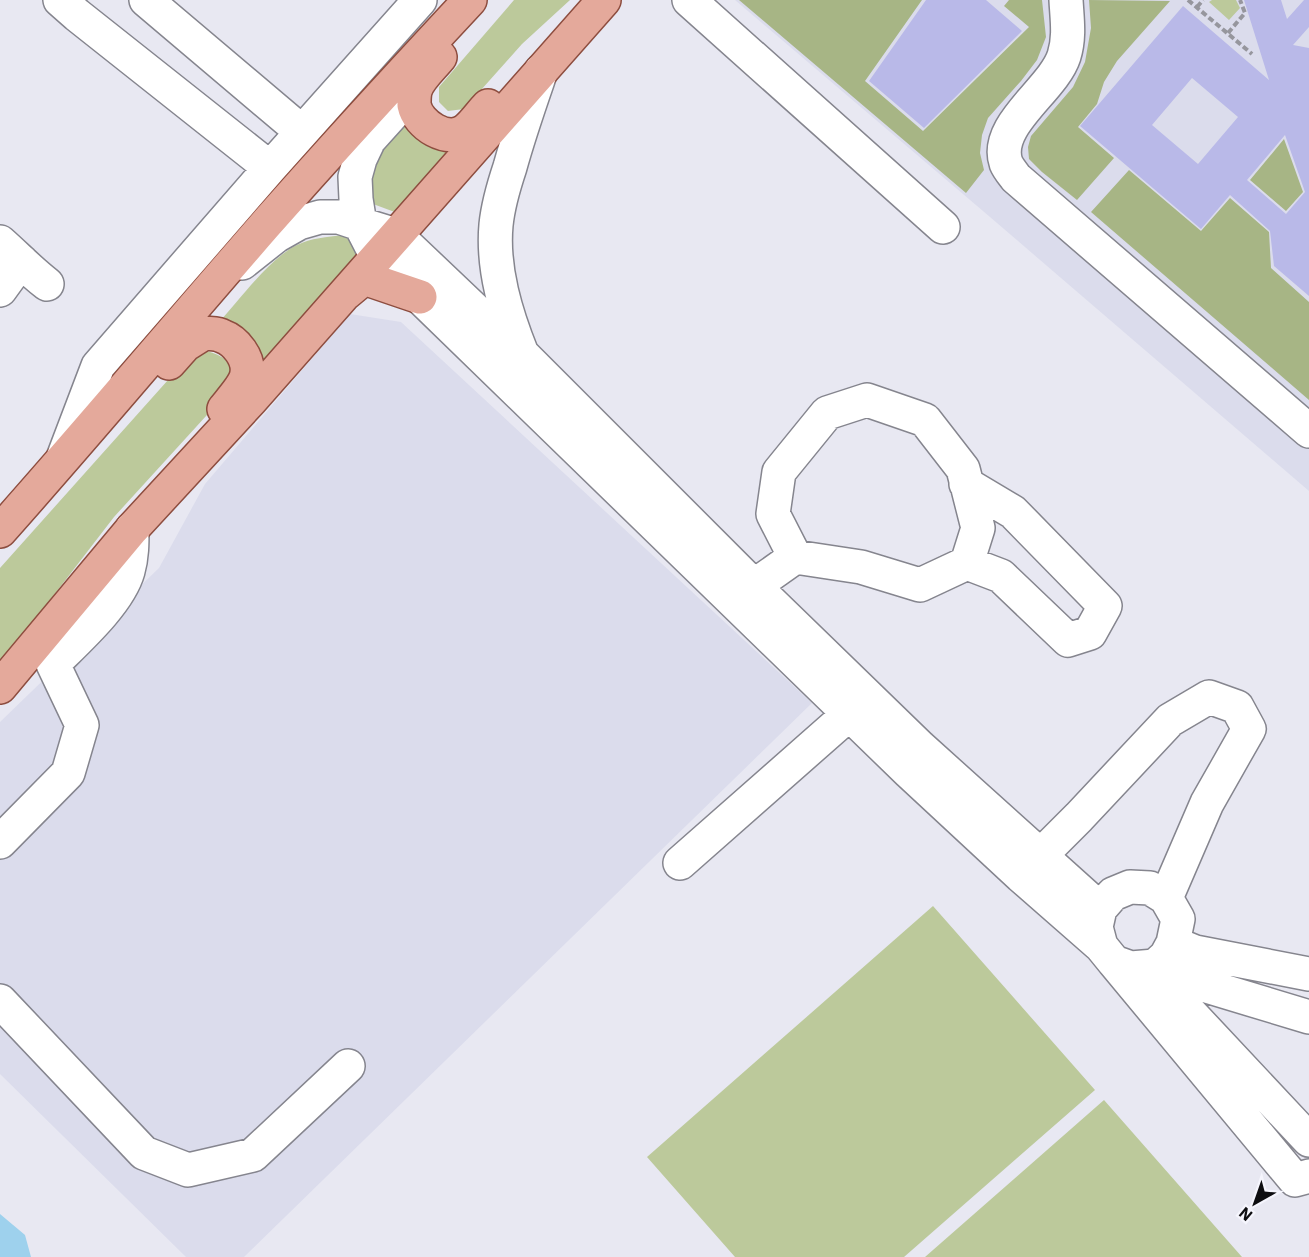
<svg xmlns="http://www.w3.org/2000/svg" width="1309" height="1257" font-family="'IBM Plex Sans',sans-serif">
	<rect width="100%" height="100%" fill="#e8e8f2"/>
	<path fill="#dbdcec" d="M735 0H1309V491L990 217Z
		M350 314 401 322 812 703 244 1257H186L0 1074V722L159 568 205 484Z"/>
	<path fill="#bcc99b" d="M514 0H570L522 44 464 109 448 111 439 102V87Z
		M1212 0H1236L1240 8 1229 20 1209 2Z
		M403 119 417 137 429 147 454 152 400 214 365 201 376 150Z
		M343 235 356 246 357 256 262 372 220 321C240 299 271 257 297 245 311 238 327 237 343 235Z
		M207 351C232 358 235 369 227 393L114 517 0 665V568L185 361Z
		M933 906 1095 1090 904 1257H735L647 1157Z
		M1104 1100 1242 1257H925Z"/>
	<path fill="#a7b585" d="M739 0H922L865 81 923 131 1029 27 1004 6 1009 0H1042L1046 37 1037 60 1021 81 988 118 982 135 980 153 984 170 966 193Z
		M1089 0 1170 1 1117 61 1104 82 1097 104 1078 127 1114 158 1077 200 1042 172 1029 159 1028 147 1031 136 1073 87 1085 62 1091 28Z
		M1284 139 1303 192 1286 211 1250 180Z
		M1129 170 1201 231 1230 198 1269 232 1271 268 1309 302V400L1091 212Z"/>
	<path fill="#9ed1ed" d="M0 1214 25 1235 31 1257H0Z"/>
	<path fill="#b9b9e8" fill-rule="evenodd" d="M926 0H986L1022 31 924 128 869 81Z
		M1244 0H1281L1287 19 1304 0H1309V27L1293 45 1309 48V296L1274 266 1270 231 1230 195 1201 229 1080 126 1183 6 1269 80ZM1192 78 1238 117 1198 164 1152 125ZM1285 135 1305 192 1286 214 1247 180Z"/>
	<g fill="none" stroke-linecap="round" stroke-linejoin="round">
		<g stroke="#85858e" stroke-width="36">
			<path id="minor" d="M60 0 77 15 270 168
				M146 0 302 132
				M689 0 943 227
				M1066 0C1067 19 1070 37 1064 56 1053 90 993 125 1006 163 1008 168 1013 174 1016 178L1309 431
				M541 71C530 103 519 134 510 167 504 185 498 205 496 225 492 269 506 314 522 354L754 586 920 747 1100 909
				M415 89 369 140 360 159 355 177 356 199 360 224 377 257 420 297 909 772 1021 876 1101 946
				M0 242C16 256 30 271 47 284
				M242 263 276 236 299 223 320 217H339L360 224 396 235 516 349
				M0 290 21 261
				M63 458 98 366 270 168 420 0
				M795 557 773 514 779 472 827 413 867 400 925 420 963 469 978 528 967 563
				M739 600 754 586 795 557 861 567 920 585 967 563 1001 576 1068 640 1090 633 1105 606 1013 512 966 484
				M0 842 68 773 82 725 53 664C77 640 119 603 128 571 132 557 132 543 132 529
				M1040 856 1079 817 1170 720 1209 697 1237 707 1249 729 1207 803 1166 898
				M680 863 865 700
				M1130 887 1150 888 1166 898 1178 919 1173 943 1166 956 1155 966 1131 968 1114 962 1101 946 1096 927 1100 909 1113 894Z
				M1173 943 1195 952 1309 974
				M1114 962 1295 1180 1309 1176
				M1155 966 1180 978 1309 1017
				M1147 967 1309 1140
				M0 1001 144 1153 188 1170 253 1155 348 1066"/>
		</g>
		<g stroke="#8d4d3f" stroke-width="36">
			<path id="major" d="M440 57C432 67 418 79 415 91 414 95 414 102 414 105 418 125 448 144 466 130 474 124 481 113 488 106
				M346 293 364 278 420 297
				M169 363 185 345 204 333C209 334 217 333 222 336 236 341 249 358 247 373 246 384 231 400 224 409
				M0 531C90 430 176 327 265 225 332 149 401 74 470 0
				M0 687 132 529 251 400 604 0"/>
		</g>
		<path stroke="#96969d" stroke-width="4" stroke-dasharray="6 3" stroke-linecap="butt" d="M1188 0 1252 54
			M1197 7 1203 0
			M1228 33 1245 13 1240 0"/>
		<use href="#minor" stroke="#fff" stroke-width="33"/>
		<use href="#major" stroke="#e4a99b" stroke-width="33"/>
	</g>
	<g transform="translate(1255 1203) rotate(220)" stroke="#f5f5fd" stroke-width="4.5" paint-order="stroke">
	<path d="M0-4.5L10 22L0 15L-10 22Z" fill="#0d0d10"/>
	<text y="-9" font-size="16" font-weight="bold" text-anchor="middle" fill="#0d0d10">N</text>
	</g>
</svg>
